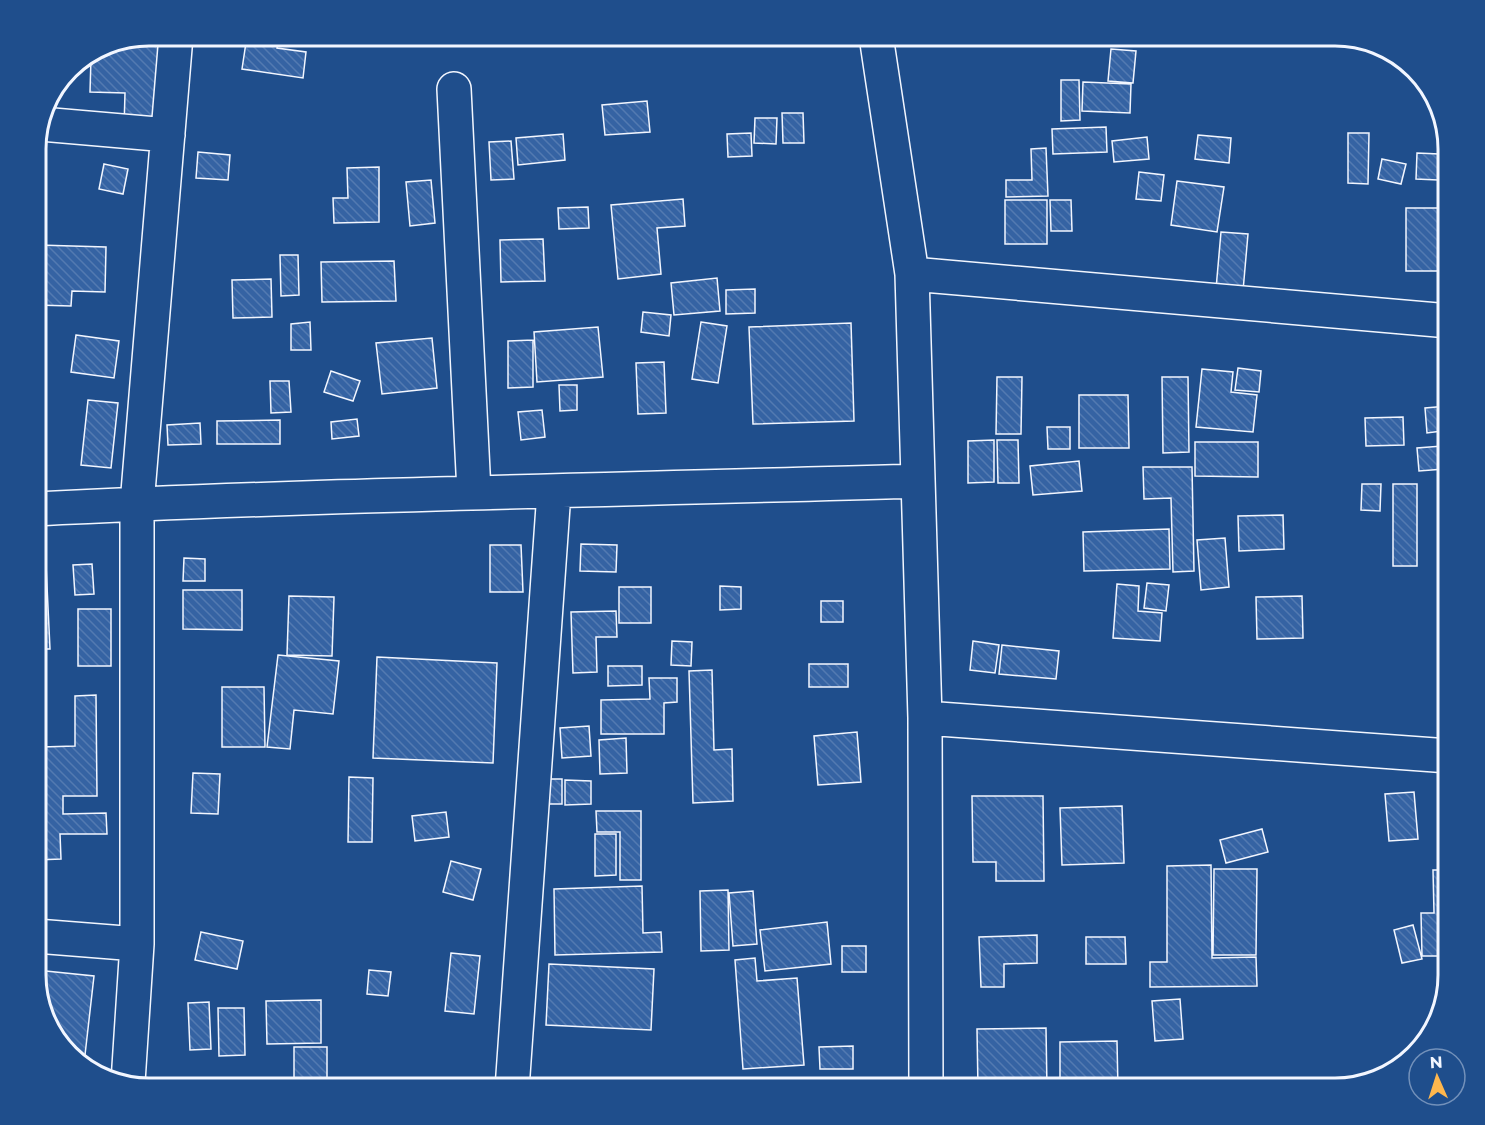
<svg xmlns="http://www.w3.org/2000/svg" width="1485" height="1125" font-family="Montserrat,sans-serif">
	<defs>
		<pattern id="building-back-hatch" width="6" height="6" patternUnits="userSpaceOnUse" patternTransform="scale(1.5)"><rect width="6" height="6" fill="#3563a3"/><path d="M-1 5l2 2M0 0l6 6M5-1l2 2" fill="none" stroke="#537ab1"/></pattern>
	</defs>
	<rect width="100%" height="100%" fill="#1f4e8c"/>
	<path fill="url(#building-back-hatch)" stroke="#f2f6ff" stroke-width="1.5" d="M247 36H279L277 48 306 52 303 78 242 69Z
		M138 40 165 41 163 129 124 128 125 93 90 92 91 58Z
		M1111 49 1136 51 1133 83 1108 81Z
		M1061 80H1079L1080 120 1061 121Z
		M1083 82 1131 84 1130 113 1082 111Z
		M647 101 650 132 605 135 602 105Z
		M782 113H803L804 143H783Z
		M755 118H777L776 144 754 143Z
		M1106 127 1107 152 1053 154 1052 129Z
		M751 133 752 156 728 157 727 134Z
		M1348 133H1369L1368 184 1348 183Z
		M563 134 565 160 518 165 516 138Z
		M1198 135 1231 138 1229 163 1195 159Z
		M1147 137 1149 159 1114 162 1112 141Z
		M511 141 514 179 491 180 489 142Z
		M1046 148 1048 196 1006 197V180H1032L1031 149Z
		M198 152 230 155 228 180 196 178Z
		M1417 153 1439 154 1438 180 1416 179Z
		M1382 159 1406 164 1401 184 1378 179Z
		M104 164 128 169 123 194 99 189Z
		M379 167V222L334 223 333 198H348L347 168Z
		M1139 172 1164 175 1161 201 1136 199Z
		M431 180 435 223 410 226 406 182Z
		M1177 181 1224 187 1217 232 1171 225Z
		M683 199 685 226 657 228 661 274 618 279 611 205Z
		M1005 200H1047V244H1005Z
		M1050 200H1071L1072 231H1051Z
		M588 207 589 228 559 229 558 208Z
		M1406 208H1439V271H1406Z
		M1221 232 1248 234 1243 291 1216 289Z
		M543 239 545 281 501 282 500 240Z
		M38 245 106 247 105 292 72 291 71 306 36 305Z
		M280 255H298L299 295 281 296Z
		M394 261 396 301 322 302 321 262Z
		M717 278 720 311 674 315 671 283Z
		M271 279 272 317 233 318 232 280Z
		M755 289V313L726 314V290Z
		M643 312 671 315 669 336 641 332Z
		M310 322 311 350H291V324Z
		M701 322 727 326 718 383 692 379Z
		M851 323 854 421 753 424 749 327Z
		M598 327 603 377 537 382 534 332Z
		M76 335 119 341 114 378 71 372Z
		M432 338 437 388 382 394 376 343Z
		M533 340V387L508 388V341Z
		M664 362 666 413 638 414 636 363Z
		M1238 368 1261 371 1259 392 1235 390Z
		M1202 369 1233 372 1231 392 1257 395 1253 432 1196 427Z
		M331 371 360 381 353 401 324 392Z
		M997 377H1022L1021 434H996Z
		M1162 377H1188L1189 452 1163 453Z
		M270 381H289L291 412 271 413Z
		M559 385H577V410L560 411Z
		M1079 395H1128L1129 448H1079Z
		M88 400 118 403 111 468 81 465Z
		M1448 406 1449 430 1427 433 1425 408Z
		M542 410 545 437 521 440 518 412Z
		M1403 417 1404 445 1366 446 1365 418Z
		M357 419 359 436 332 439 331 422Z
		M280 420V444H217V421Z
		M200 423 201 444 168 445 167 425Z
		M1047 427H1070V449H1048Z
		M994 440V482L968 483V441Z
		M997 440H1018L1019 483H998Z
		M1195 442H1258V477L1195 476Z
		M1442 446 1444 469 1419 471 1417 448Z
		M1079 461 1082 491 1033 495 1030 466Z
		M1143 467H1192L1194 571 1173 572 1171 498 1144 499Z
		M1362 484H1381L1380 511 1361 510Z
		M1393 484H1417V566H1393Z
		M1283 515 1284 549 1239 551 1238 516Z
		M1169 529 1170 569 1084 571 1083 532Z
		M1225 538 1229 587 1201 590 1197 540Z
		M581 544 617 545 616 572 580 571Z
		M490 545H521L523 592H490Z
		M184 558 205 559V581H183Z
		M92 564 94 594 75 595 73 565Z
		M36 565H46L50 649H36Z
		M1147 583 1169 585 1166 611 1144 608Z
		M1117 584 1139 586 1138 611 1162 613 1160 641 1113 638Z
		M720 586 741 587V609L720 610Z
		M619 587H651V623H619Z
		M183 590H242V630L183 629Z
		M289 596 334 597 332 656 287 655Z
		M1302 596 1303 638 1257 639 1256 597Z
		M821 601H843V622H821Z
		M78 609H111V666H78Z
		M616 611 617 637H596L597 672 573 673 571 612Z
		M672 641 692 642 691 666 671 665Z
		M973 641 999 645 995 673 970 670Z
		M1002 645 1059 651 1056 679 999 674Z
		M278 655 339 661 333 714 294 710 290 749 267 747Z
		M377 657 497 663 493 763 373 758Z
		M36 661H43L41 682H36Z
		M809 664H848V687H809Z
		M608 666H642V685L608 686Z
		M712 670 714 750 732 749 733 801 693 803 689 671Z
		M649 678H677V702L664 703V734H601V700L650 699Z
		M222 687H264L265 747H222Z
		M96 695 97 796H63V814L106 813 107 834H60L61 859 36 860V791H42V747L75 746V696Z
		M589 726 591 756 562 758 560 728Z
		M857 732 861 782 818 785 814 736Z
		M626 738 627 773 600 774 599 740Z
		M193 773 220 774 218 814 191 813Z
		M349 777 373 778 372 842H348Z
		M541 779H562V804H541Z
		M565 780 591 781V804L565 805Z
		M1414 792 1418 839 1389 841 1385 794Z
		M972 796H1043L1044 881H996V862H973Z
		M1122 806 1124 863 1062 865 1060 808Z
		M596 811H641V880H620V832H597Z
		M446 812 449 837 415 841 412 816Z
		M1262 829 1268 852 1226 863 1220 840Z
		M595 834H616V875L595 876Z
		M451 861 481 869 473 900 443 892Z
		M1211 865 1212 958 1256 957 1257 986 1150 987V962H1167V866Z
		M1214 869H1257L1256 955H1213Z
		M1433 870H1449V956H1422L1421 913H1434Z
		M642 886 643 933 661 932 662 952 555 955 554 889Z
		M728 890 729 950 701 951 700 891Z
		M753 891 757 944 733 946 729 893Z
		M827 922 831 964 765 971 760 930Z
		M1413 925 1422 959 1402 963 1394 930Z
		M201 932 243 941 237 969 195 960Z
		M1037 935V963L1004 964V987H981L979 937Z
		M1086 937H1125L1126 964H1086Z
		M842 946H866V972H842Z
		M451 953 480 956 474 1014 445 1011Z
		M755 958 757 981 797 978 804 1065 743 1069 735 960Z
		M549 964 654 969 651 1030 546 1025Z
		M36 970 94 976 85 1055 71 1054 48 1026 36 982Z
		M369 970 391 972 388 996 367 994Z
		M1180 999 1183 1039 1155 1041 1152 1001Z
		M321 1000V1043L267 1044 266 1001Z
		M209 1002 211 1049 190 1050 188 1003Z
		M218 1008H244L245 1055 219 1056Z
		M1046 1028 1047 1089H978L977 1029Z
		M1117 1041 1118 1089H1060V1042Z
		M853 1046V1069H820L819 1047Z
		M294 1047H327V1089H294Z"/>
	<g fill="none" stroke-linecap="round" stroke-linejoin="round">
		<g stroke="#f2f6ff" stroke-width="36">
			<path id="minor" d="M876 36 912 274 925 718 926 1089
				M454 89 474 492
				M41 124 168 135
				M912 274 1449 321
				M36 509C330 494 624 490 917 481
				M925 718 1449 756
				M36 936 137 944
				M128 1082 137 944V504L176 36
				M512 1089 554 492"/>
		</g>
		<use href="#minor" stroke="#1f4e8c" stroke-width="33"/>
	</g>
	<path d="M0 0H1485V1125H0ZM149 46H1335A103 103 0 0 1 1438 149V975A103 103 0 0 1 1335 1078H149A103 103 0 0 1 46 975V149A103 103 0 0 1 149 46Z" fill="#1f4e8c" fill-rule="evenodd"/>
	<path fill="none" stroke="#f2f6ff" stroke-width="3" d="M149 46H1335A103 103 0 0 1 1438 149V975A103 103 0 0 1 1335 1078H149A103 103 0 0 1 46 975V149A103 103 0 0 1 149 46Z"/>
	<g transform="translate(1437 1077) rotate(357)"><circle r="28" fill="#1f4e8c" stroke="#7391ba" stroke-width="1.5"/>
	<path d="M0-4.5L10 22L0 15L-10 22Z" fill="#ffb74d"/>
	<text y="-9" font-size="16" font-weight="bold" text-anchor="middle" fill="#f2f6ff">N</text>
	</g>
</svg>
